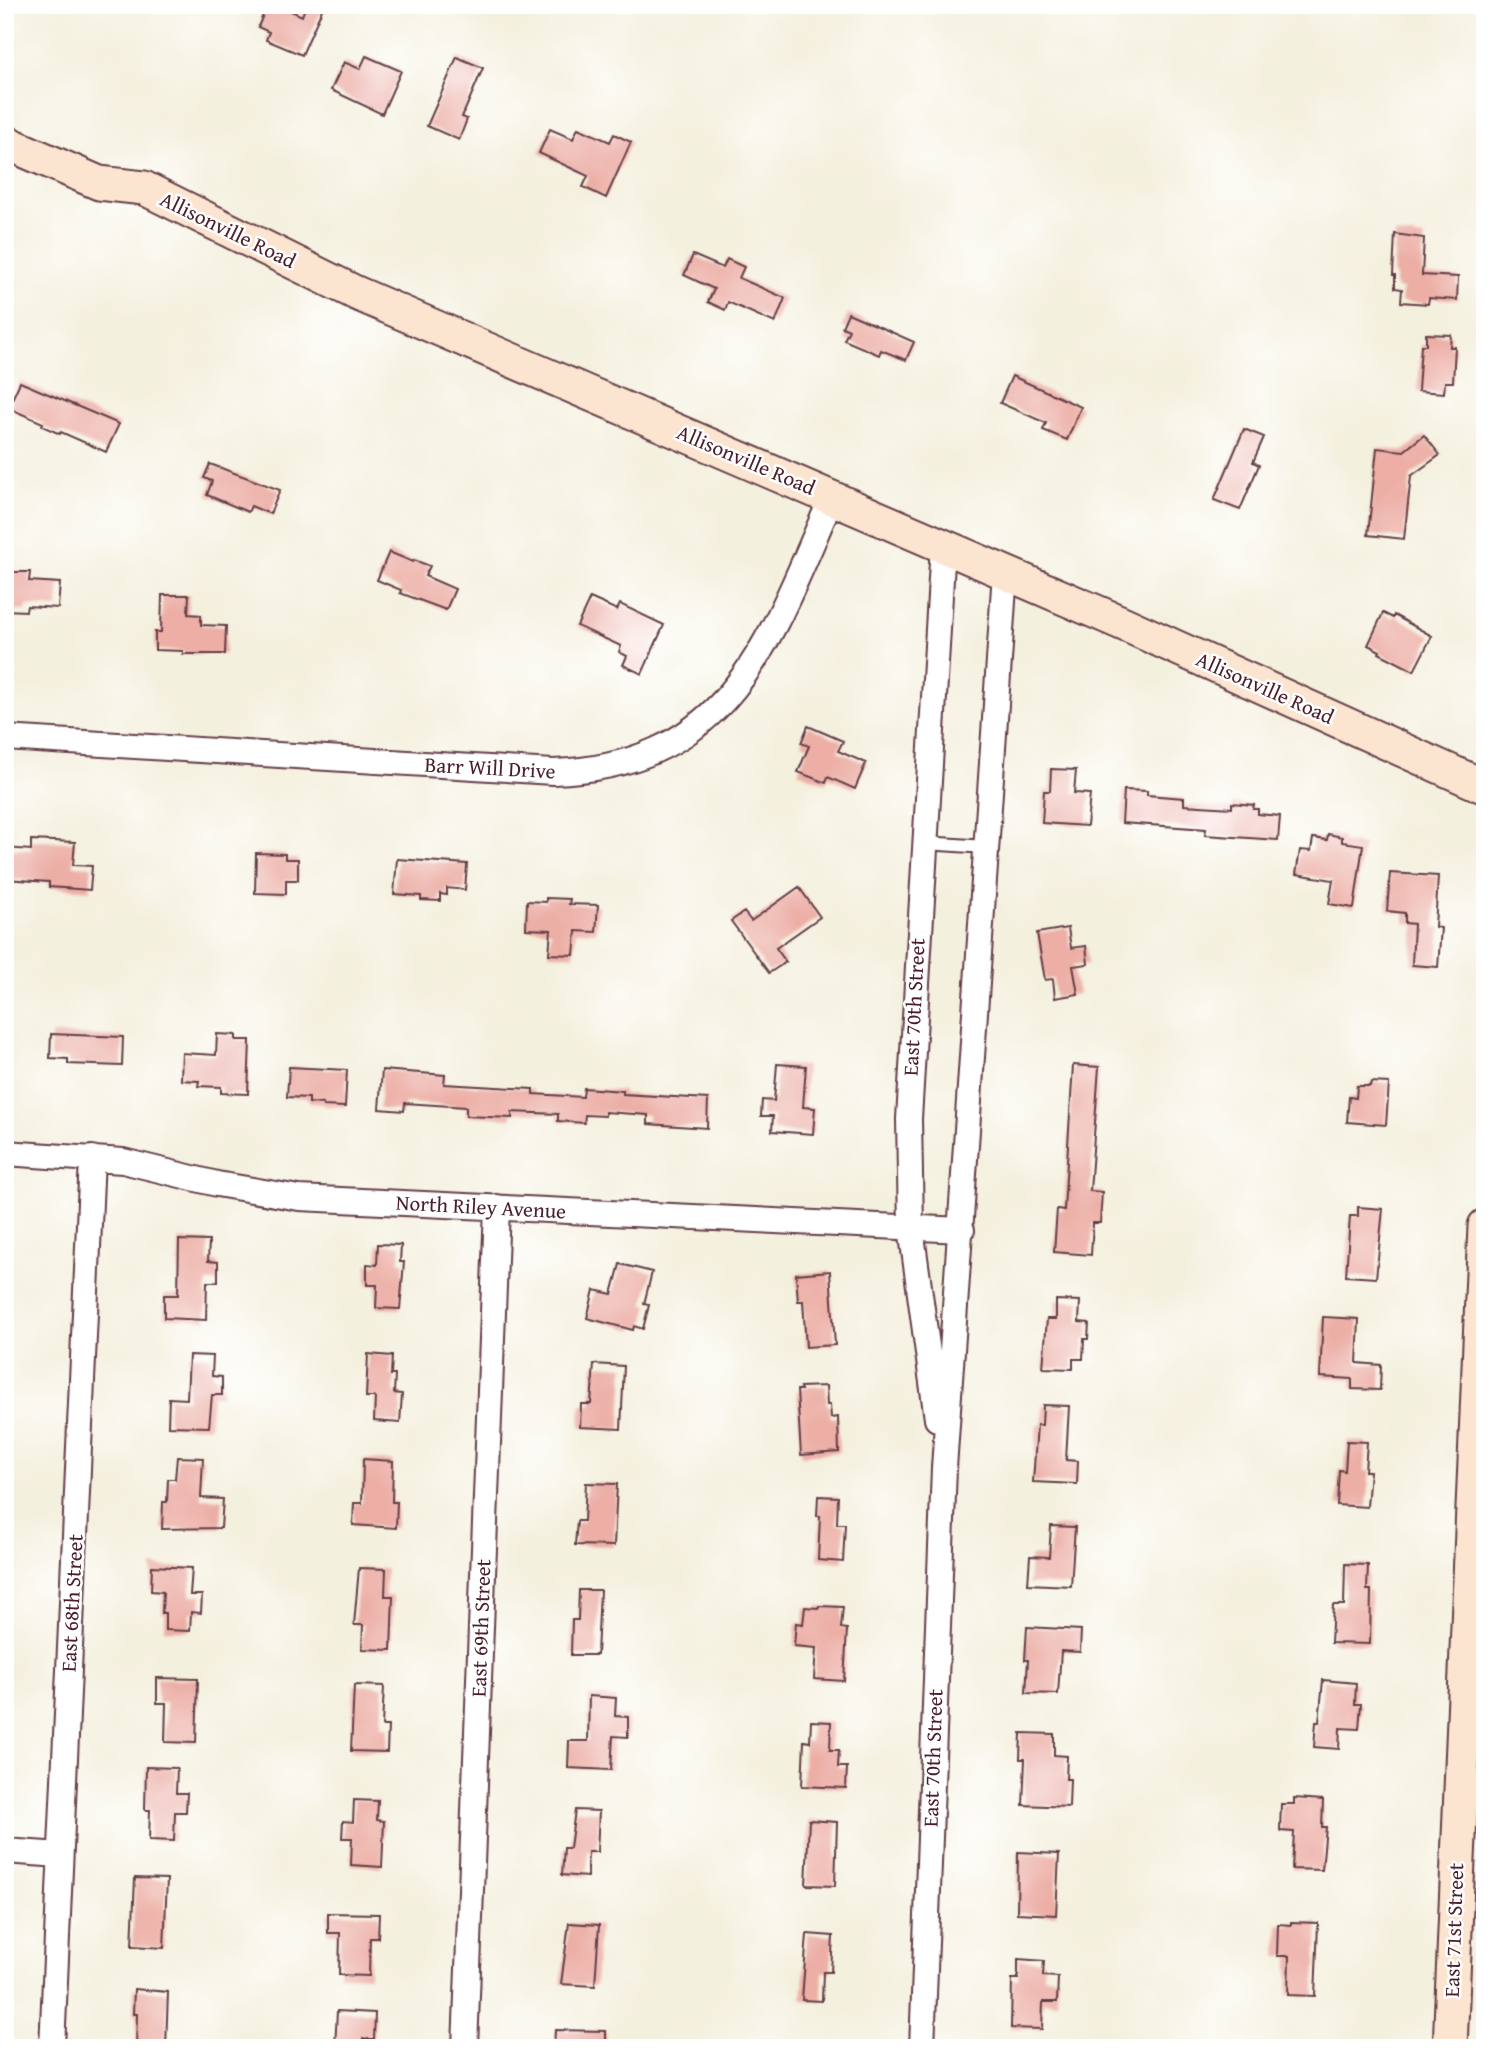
<svg xmlns="http://www.w3.org/2000/svg" width="1490" height="2053" font-family="'Gentium Book Plus',serif">
	<rect width="100%" height="100%" fill="#fff"/>
	<filter id="ink" filterUnits="userSpaceOnUse"><feTurbulence type="fractalNoise" baseFrequency=".0143" numOctaves="2"/><feDisplacementMap in="SourceGraphic" scale="14" xChannelSelector="R" yChannelSelector="G"/><feConvolveMatrix kernelMatrix="1 2 1 2 8 2 1 2 1" color-interpolation-filters="sRGB"/></filter>
	<filter id="wash" filterUnits="userSpaceOnUse"><feTurbulence type="fractalNoise" baseFrequency=".00686" numOctaves="4" result="noise"/><feDisplacementMap in="SourceGraphic" scale="28" xChannelSelector="R" yChannelSelector="G"/><feGaussianBlur stdDeviation="1.57" result="paint"/><feColorMatrix in="noise" values="0 0 0 0 0 0 0 0 0 0 0 0 0 0 0 0 0 1.4 0 .05"/><feComposite in="paint" operator="in"/></filter>
	<g filter="url(#wash)">
		<rect width="100%" height="100%" fill="#f4f0de"/>
		<g id="blocks">
			<path fill="#ecaea5" d="M267 5H278L302 16 306 5H324L302 55 266 40 269 32 258 27Z
				M366 56 401 71 382 114 331 90 344 62 360 69Z
				M457 57 483 68 462 117 467 119 459 140 427 126Z
				M578 128 610 142 614 134 631 142 606 198 583 187 588 176 539 153 550 129 573 139Z
				M1395 234 1424 238 1422 275 1458 277 1457 300 1429 298 1428 304 1401 302 1402 289 1395 288V275H1393Z
				M693 255 723 268 727 259 744 267 739 278 785 298 775 323 728 302 725 310 708 302 714 289 684 275Z
				M848 313 914 342 906 360 881 350 879 355 844 340 849 330 842 327Z
				M1426 334 1451 335 1450 347H1455L1453 382H1445L1444 393 1418 391 1421 345H1426Z
				M1012 376 1081 407 1067 440 1043 430 1046 423 1000 403Z
				M20 382 119 424 106 452 61 432 60 434 42 426 43 423 8 408Z
				M1244 429 1264 437 1253 462 1259 465 1240 510 1214 500Z
				M1424 435 1440 455 1411 476 1404 539 1368 535 1377 448 1404 451Z
				M210 464 280 490 270 514 251 506 248 512 207 495 212 481 204 478Z
				M389 552 413 562 414 560 430 566 425 576 455 589 446 610 400 593 401 590 377 580Z
				M13 572H30L29 581 60 583 58 608 27 606 26 611 5 610V582H12Z
				M162 595H189L188 614 201 615V625L226 626 225 654H183V651L155 650V632H161Z
				M590 598 617 610 620 604 664 625 642 674 623 665 627 656 619 652 621 646 577 626Z
				M1383 613 1393 618 1394 615 1432 636 1414 671 1379 653 1380 651 1368 645Z
				M808 726 843 741 838 751 866 763 855 789 828 777 826 783 798 772 809 746 801 743Z
				M1051 769 1076 770 1074 793 1090 794 1087 826 1042 823 1044 791H1050Z
				M1124 790 1147 791V795L1184 798V805L1232 808V803L1254 805 1253 809H1258V814L1280 816 1278 840 1205 835 1206 829 1122 823Z
				M1328 834 1342 837V842L1363 845 1354 908 1329 904 1333 880 1296 874 1300 850 1311 851 1313 838 1327 840Z
				M31 840 75 842 73 865 92 866 90 890 49 887V882L5 879V848L31 850Z
				M256 853 285 854V859H298V880H286V894L255 893Z
				M397 859 467 864 465 890 447 888V895L440 894V901L421 900V896L394 894Z
				M1390 873 1438 876 1435 927 1441 928 1438 967 1412 965 1414 924 1405 923V913L1387 911Z
				M799 887 820 917 776 948 786 962 769 973 731 921 744 912 751 921Z
				M546 898 570 899 569 904 598 905 596 932 576 931 574 955 549 954 551 930 526 929 527 901 546 902Z
				M1068 928 1071 948 1086 946 1088 964 1073 966 1078 994 1055 998 1053 979 1045 980 1037 933Z
				M51 1034 123 1037 122 1066 68 1064V1059L50 1058Z
				M217 1034 236 1035V1040H250L248 1094 221 1093V1087L198 1086 199 1081 181 1080 182 1053 216 1055Z
				M777 1064 806 1066 803 1107 815 1108 813 1134 772 1131 773 1116H761L762 1100 774 1101Z
				M1073 1065 1099 1067 1090 1191 1102 1192 1100 1223H1093L1091 1255 1054 1252 1057 1209 1064 1210Z
				M289 1067 347 1070 345 1107 323 1106V1104L309 1103V1098L287 1097Z
				M382 1070 445 1075 444 1084 533 1089V1094L583 1097 584 1088 623 1091V1094L708 1099 707 1128 648 1124V1115L605 1112V1116L585 1115 584 1123 558 1121V1114L512 1112V1118L466 1116V1107L405 1103 404 1111 379 1109Z
				M1371 1082 1389 1083 1386 1125 1347 1122 1349 1097 1356 1098 1357 1086H1370Z
				M1358 1207 1383 1209 1376 1278 1346 1276 1350 1216H1358Z
				M179 1240 209 1241 208 1261 218 1262V1282H207L206 1320 164 1318V1295H178Z
				M378 1244 401 1245 400 1262H404L400 1309 376 1308 377 1285H367V1264L377 1265Z
				M620 1264 652 1272 644 1304 649 1305 643 1329 634 1326 633 1330 587 1318 594 1290 612 1294Z
				M830 1271 835 1345 806 1347 803 1301H798L796 1274Z
				M1056 1300 1080 1301 1079 1322 1089 1323 1088 1339H1084L1083 1359H1073V1369L1043 1368 1047 1319H1056Z
				M1323 1317 1359 1319 1357 1363 1381 1365 1380 1390 1352 1389V1379L1320 1377Z
				M368 1354 392 1356 391 1375H395L394 1393 402 1394 400 1423 374 1421 375 1397H366Z
				M189 1355 213 1356 212 1376 222 1377V1395H212L209 1427 168 1426 169 1398 187 1399Z
				M594 1364 624 1366 621 1429 580 1427 581 1404H591Z
				M826 1386 827 1405H830L831 1418 838 1417 839 1452 801 1455 797 1390H801L800 1387Z
				M1043 1405 1069 1406 1066 1460 1078 1461 1077 1484 1033 1482 1037 1425H1042Z
				M1347 1441 1367 1442 1365 1471H1370L1367 1507 1337 1505 1339 1470 1345 1471Z
				M177 1457 203 1458 201 1498 223 1499 221 1528 162 1529 163 1502H167L168 1479H175Z
				M363 1459 393 1461 392 1502H397L396 1528 353 1525 354 1503H362Z
				M586 1483 617 1484 614 1546 575 1545 577 1521H584Z
				M818 1496 838 1497 837 1524H845L843 1562 818 1560 820 1516H817Z
				M1051 1526 1075 1527 1071 1586 1028 1584 1030 1556 1049 1557Z
				M1345 1564 1368 1565 1367 1590H1371L1370 1644 1331 1643 1333 1605H1344Z
				M152 1566 192 1568 190 1595H202L201 1613 191 1612 190 1631 165 1630V1613H162L163 1592 151 1591Z
				M359 1568 386 1569 385 1596H393L391 1650 362 1649 363 1625H354Z
				M579 1590H600L597 1655H571L572 1620H578Z
				M819 1606 843 1607 841 1628 847 1629 844 1681 814 1679 816 1648 794 1646 796 1623 803 1624 805 1607 818 1608Z
				M1027 1627 1081 1630 1080 1652 1061 1651 1058 1694 1026 1693 1028 1660H1025Z
				M157 1678 198 1679 196 1743 165 1742 166 1703H157Z
				M1323 1680 1356 1683 1355 1704H1361L1359 1729 1340 1728 1339 1749 1314 1747 1316 1722H1319Z
				M354 1685 384 1686 382 1726H388L387 1752 351 1751Z
				M589 1696 616 1698 615 1716 628 1717V1737L613 1736 611 1770 568 1768 569 1741H588Z
				M811 1721 831 1722 830 1750H839L838 1767H847L846 1788 802 1786 804 1741 810 1742Z
				M1021 1733 1054 1734V1755L1067 1756 1066 1779H1070L1069 1807 1023 1805 1025 1759H1020Z
				M146 1767 177 1768 176 1793H187L186 1812H175L174 1841 149 1840 150 1810H145Z
				M1294 1798 1323 1800 1322 1827H1326L1322 1870 1292 1869 1294 1832 1280 1831 1281 1804H1294Z
				M354 1800 378 1801 377 1820 384 1821 382 1867 351 1865 352 1838H342L343 1821 353 1822Z
				M575 1810 599 1811 597 1852H588L587 1877 562 1875 564 1848H570Z
				M809 1820 837 1822 835 1886 806 1885Z
				M1018 1852 1059 1854 1056 1915 1017 1913Z
				M135 1878 167 1879 164 1948 132 1946Z
				M328 1913 379 1914 378 1938H370L369 1976 339 1975 340 1933H328Z
				M1291 1922 1318 1923 1315 1996 1288 1995 1289 1956H1277L1278 1924 1291 1925Z
				M569 1923 599 1925 595 1986 561 1984Z
				M807 1934 833 1936 831 1972H823L822 2001 802 2000Z
				M1018 1959 1044 1961 1043 1976 1058 1977 1057 2002H1043L1042 2029 1011 2028 1012 1979H1018Z
				M134 1989 168 1992 166 2048H136L137 2014H133Z
				M337 2011 375 2013 374 2039H363L362 2048H335Z
				M555 2030 606 2031V2048H554Z"/>
		</g>
	</g>
	<g filter="url(#ink)">
		<use href="#blocks" fill-opacity="0" stroke="#643e46" stroke-width="2"/>
		<g fill="none" stroke-linecap="round" stroke-linejoin="round">
			<g stroke="#643e46" stroke-width="16">
				<path id="lane" d="M924 843 987 847"/>
			</g>
			<g stroke="#643e46" stroke-width="28">
				<path id="street" d="M5 738 553 772C733 766 770 638 832 497
					M5 1153 123 1161 217 1184 299 1198 962 1230
					M937 1419 911 1228 909 1119 943 545
					M5 1851 60 1855
					M52 2048 92 1158
					M465 2048 497 1207
					M922 2048 944 1468 1005 572"/>
			</g>
			<g stroke="#643e46" stroke-width="37">
				<path id="secondary" d="M5 142 99 183 144 188 356 293 1122 623 1485 787
					M1450 2048 1485 1226"/>
			</g>
			<use href="#lane" stroke="#fff" stroke-width="12"/>
			<use href="#street" stroke="#fff" stroke-width="24"/>
			<use href="#secondary" stroke="#fce5d0" stroke-width="33"/>
		</g>
	</g>
	<g text-anchor="middle" stroke-width="5" stroke-linejoin="round" paint-order="stroke">
		<g font-size="21" fill="#4a1f2b" stroke="#fff">
			<text transform="translate(228 230) rotate(26)" y="7">Allisonville Road</text>
			<text transform="translate(746 460) rotate(23)" y="7">Allisonville Road</text>
			<text transform="translate(1265 688) rotate(24)" y="7">Allisonville Road</text>
			<text transform="translate(490 768) rotate(3)" y="7">Barr Will Drive</text>
			<text transform="translate(914 1007) rotate(-87)" y="7">East 70th Street</text>
			<text transform="translate(481 1207) rotate(3)" y="7">North Riley Avenue</text>
			<text transform="translate(72 1603) rotate(-87)" y="7">East 68th Street</text>
			<text transform="translate(481 1628) rotate(-88)" y="7">East 69th Street</text>
			<text transform="translate(933 1758) rotate(-88)" y="7">East 70th Street</text>
			<text transform="translate(1454 1930) rotate(-88)" y="7">East 71st Street</text>
		</g>
	</g>
	<rect width="1490" height="2053" fill="none" stroke="#fff" stroke-width="28"/>
</svg>
